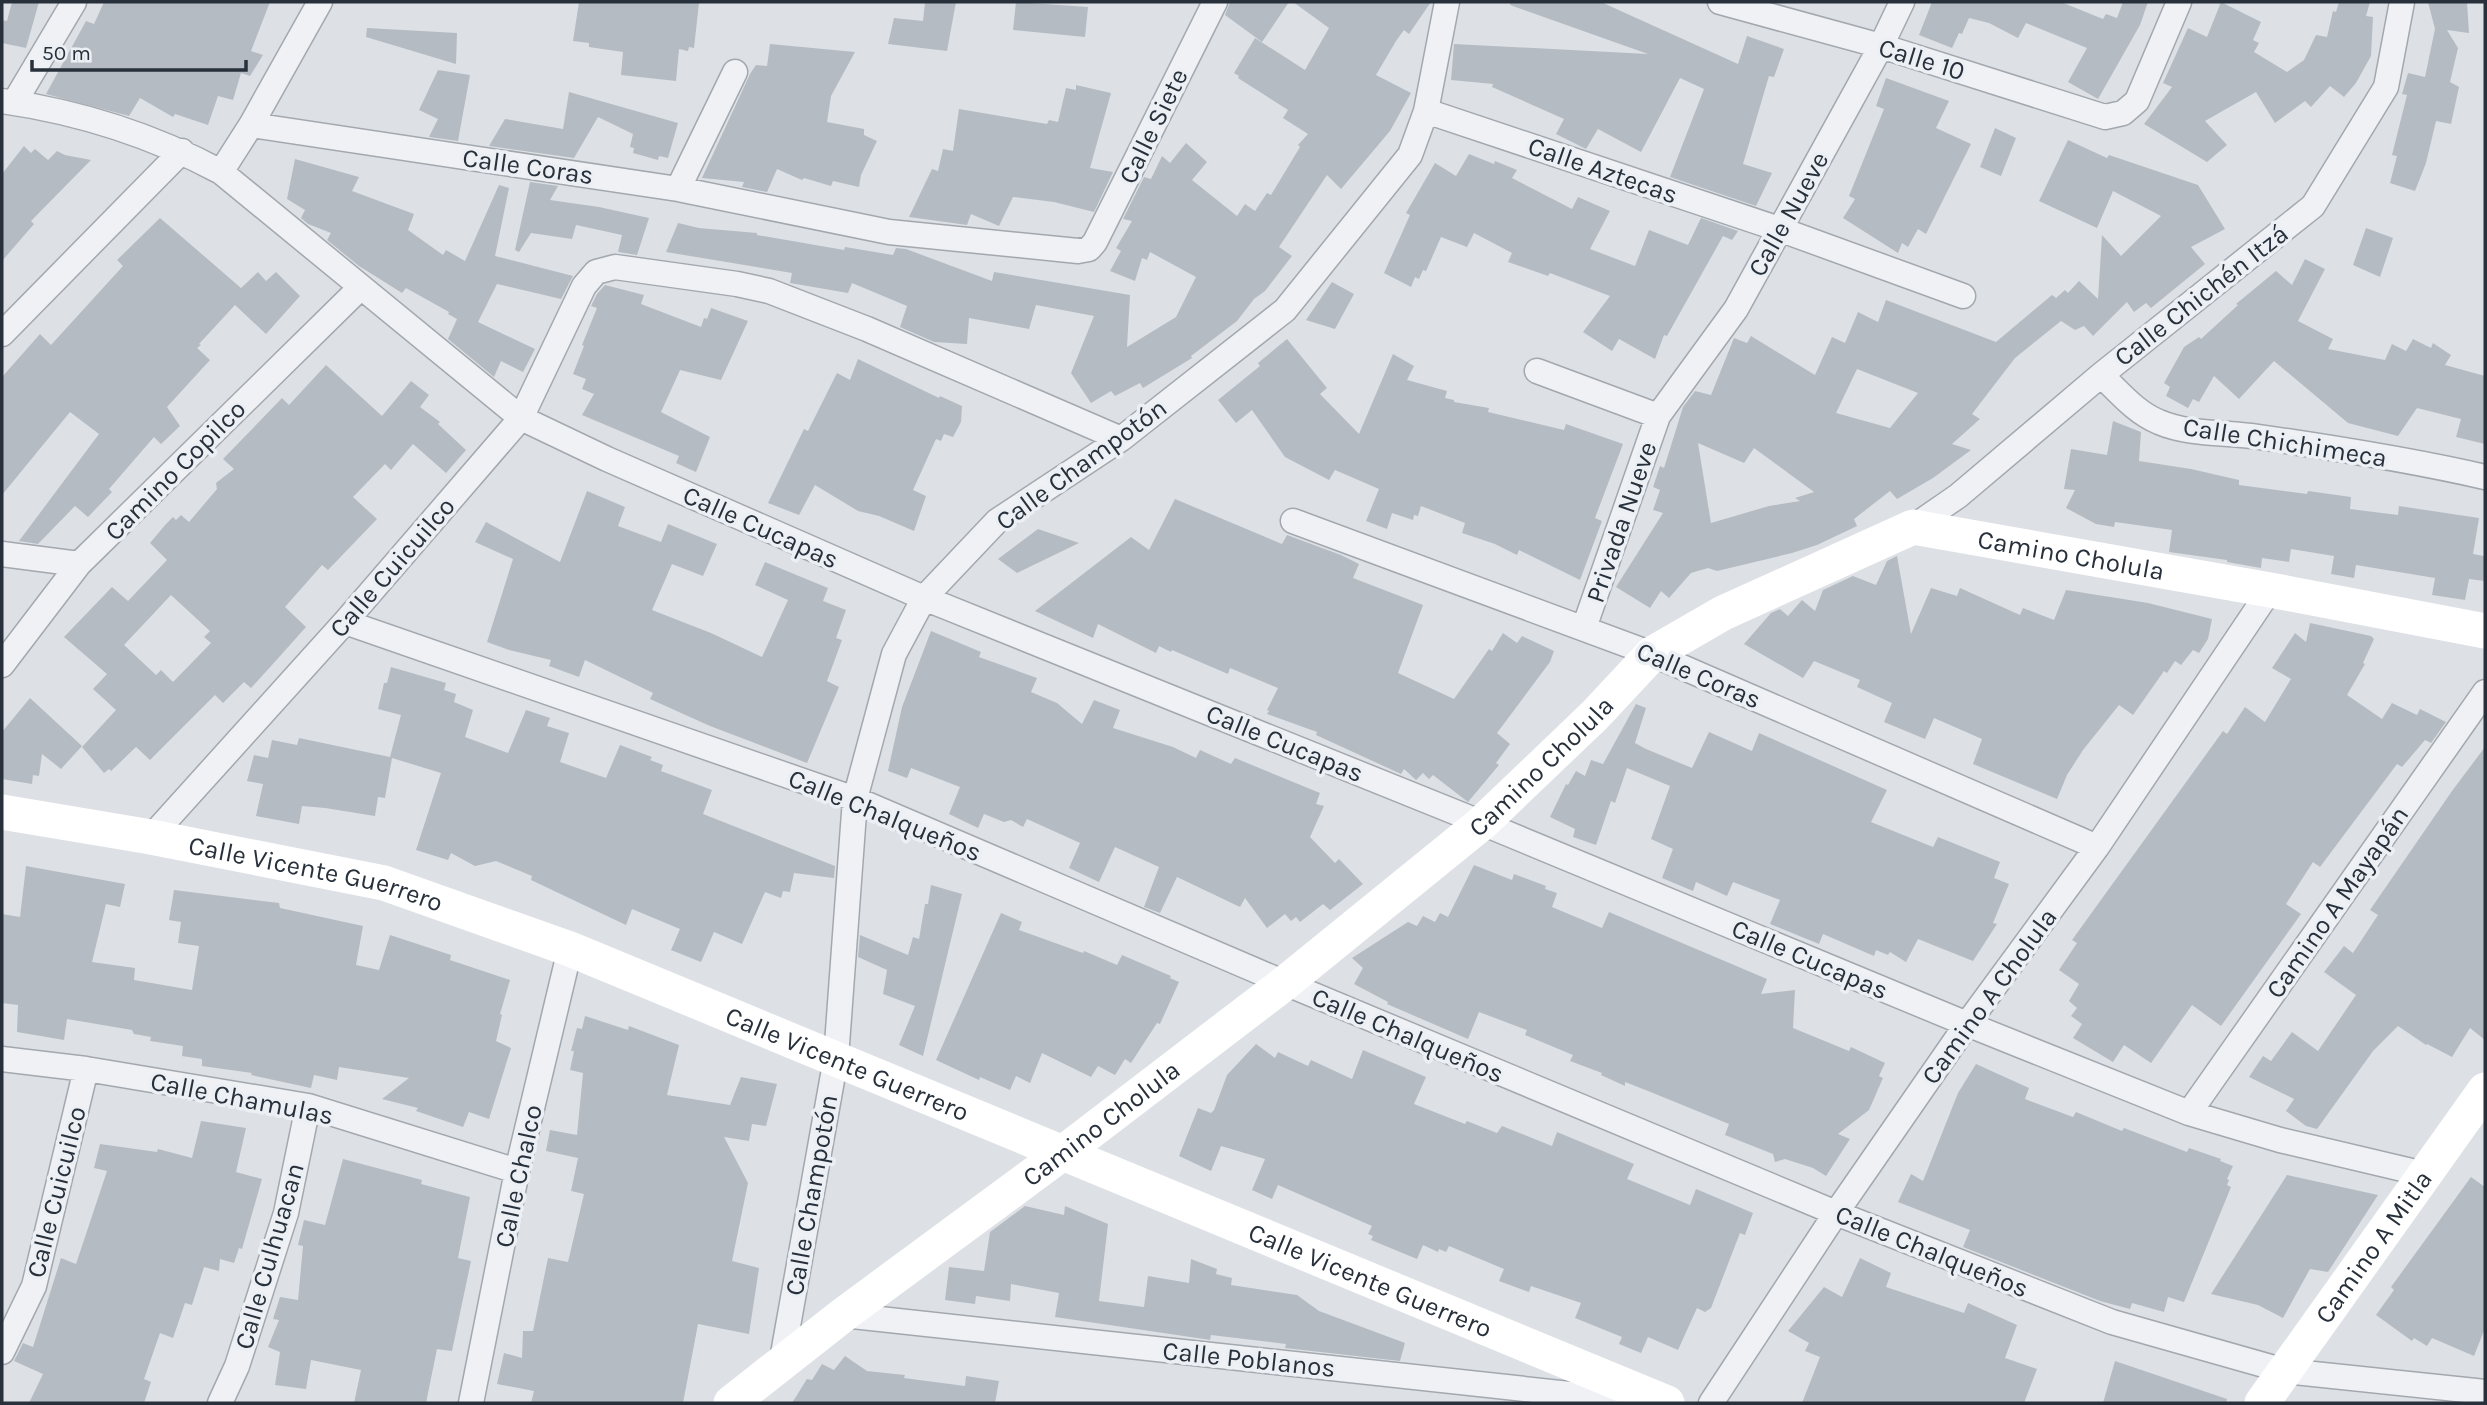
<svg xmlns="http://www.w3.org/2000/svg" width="2487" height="1405" font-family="Karla,sans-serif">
	<rect width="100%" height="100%" fill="#dde1e6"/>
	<path fill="#b4bbc2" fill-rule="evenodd" d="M12 2H39L26 48 2 43V20L7 21Z
		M104 2H270L251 51 263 55 250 76 241 73 233 100 218 96 208 125 175 114 173 117 140 98 129 116 46 94 86 21 94 24Z
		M579 2 699 3 694 48 689 47 688 51 679 49 676 81 621 75 623 52 589 47V43L573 41Z
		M925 2H956L947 51 888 44 894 18 923 21Z
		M1016 2 1088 7 1085 37 1013 30Z
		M1230 2H1289L1262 42 1225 15Z
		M1293 2H1431L1409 34 1404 30 1396 41 1376 75 1411 93 1390 131 1341 189 1327 175 1279 247 1292 256 1265 291 1254 299 1237 321 1191 356 1192 358 1143 388 1140 383 1115 396 1111 391 1091 403 1071 373 1094 316 1036 305 1029 329 969 318 967 344 934 342 900 327 907 306 852 283 848 293 790 283 792 273 666 252 678 223 699 228 757 233V235L844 250 845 247 893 255 896 248 906 249 992 281 994 272 1130 295 1127 347 1176 317 1196 277 1150 252 1147 260 1142 258 1135 281 1110 271 1121 251 1116 248 1132 221 1123 219 1144 177 1151 179 1162 156 1170 163 1186 143 1207 162 1192 180 1237 216 1245 204 1255 211 1267 193 1271 195 1300 147 1298 145 1308 134 1283 118 1288 110 1238 78 1239 76 1234 73 1255 38 1305 70 1329 28Z
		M1511 2H1601L1738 64 1747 36 1784 49 1774 77 1769 76 1743 164 1772 173 1756 206 1670 177 1704 89 1680 78 1641 152 1598 129 1586 149 1556 134 1564 119 1492 87 1493 84 1451 80 1454 44 1648 54 1510 5Z
		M1932 2H2061L2103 19 2106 14 2117 18 2123 2H2148L2140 25 2098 99 2068 82 2087 48 2026 23 2018 38 1989 23 1969 18 1962 34 1959 33 1952 48 1919 35Z
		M2221 2 2261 22 2253 40 2259 43 2254 52 2287 72 2304 60 2316 35 2327 37 2333 11 2336 12 2339 2H2370L2366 16 2373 17 2371 56 2356 83 2344 97 2330 86 2311 107 2305 101 2275 123 2256 92 2205 121 2227 145 2207 162 2144 124 2172 87 2163 83 2188 28 2207 37Z
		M2428 2H2467L2469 33 2447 30 2458 48 2450 82 2459 87 2451 124 2436 121 2426 163 2415 191 2390 183 2397 156 2392 155 2407 95 2402 94 2408 73 2425 77 2435 29Z
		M367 28 457 33 456 64 366 37Z
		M770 44 855 52 831 96 827 122 864 129V135L877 141 861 175 859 187 833 181 831 186 804 178 802 180 777 169 767 192 742 187 744 182 702 178 750 74 756 65 767 66Z
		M438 70 470 75 458 141 429 137 438 119 419 110Z
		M1886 78 1949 101 1936 128 1971 144 1926 234 1918 229 1908 247 1902 243 1898 253 1843 218 1855 199 1849 196 1884 109 1876 106Z
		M1076 85 1111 93 1090 168 1113 172 1094 212 1054 202 1013 197 999 226 971 214 967 225 909 217 932 169 938 171 943 149 953 151 959 109 1047 124 1049 120 1058 122 1066 88 1076 90Z
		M569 92 678 123 668 158 659 156 658 160 633 153 634 148 630 147 633 134 598 117 574 158 489 146 505 119 563 129Z
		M1995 128 2016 138 2001 176 1980 167Z
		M2068 140 2107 158 2109 155 2198 185 2225 229 2191 247 2205 264 2151 308 2146 303 2134 312 2127 302 2093 336 2084 326 2075 330 2061 321 2015 358 1972 414 1980 419 1952 444 1971 450 1933 478 1897 499 1890 491 1854 519 1857 526 1817 545 1792 553 1717 571 1708 568 1691 573 1669 598 1661 591 1650 608 1616 587 1663 513 1653 510 1660 490 1653 487 1660 466 1664 468 1683 407 1695 391 1711 395 1734 338 1747 343 1751 336 1815 375 1832 337 1845 343 1858 312 1878 322 1886 300 1996 342 2052 295 2056 298 2065 290 2068 293 2079 281 2098 299 2102 235 2121 256 2161 216 2113 191 2097 228 2039 201ZM1857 369 1918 393 1890 428 1836 413ZM1698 443 1744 463 1754 448 1814 492 1795 498 1800 501 1769 506 1711 523Z
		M24 146 31 153 35 149 48 160 57 151 65 155 91 160 31 221 34 224 2 261V174Z
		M1469 154 1494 164 1495 161 1517 170 1512 178 1572 209 1578 197 1610 211 1590 249 1635 266 1649 230 1688 245 1701 218 1738 231 1732 240 1723 236 1667 336 1664 335 1655 359 1619 339 1612 351 1583 332 1610 296 1550 273 1548 276 1508 262 1512 253 1474 233 1467 247 1441 237 1426 271 1423 270 1419 279 1415 277 1411 287 1384 273 1410 215 1406 213 1435 163 1456 176Z
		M295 159 359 177 352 191 414 214 408 230 443 255 446 250 465 261 499 185 509 188 495 256 573 276 561 299 497 284 478 322 535 349 523 372 501 361 494 377 448 339 457 319 448 314 449 312 406 288 402 293 359 266 327 240 331 233 308 224 301 218 305 210 287 199Z
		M530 182 558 186 550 200 599 207 649 218 637 255 618 252 622 235 576 225 572 239 531 233 519 252 515 250Z
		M160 218 241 288 258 272 266 281 276 272 300 296 266 334 235 305 199 344 201 345 197 348 210 360 167 407 180 426 161 444 154 437 109 489 112 492 88 517 75 506 38 544 19 541 99 434 70 412 2 495V377L40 334 51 345 123 266 117 260Z
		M2366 228 2393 238 2380 277 2353 265Z
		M2305 259 2325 269 2298 321 2333 339 2328 349 2385 360 2392 344 2406 351 2413 339 2431 348 2433 343 2451 355 2445 365 2485 376V444L2456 437 2461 419 2417 408 2398 436 2348 423 2274 361 2239 399 2214 376 2199 402 2193 399 2188 408 2166 396 2170 387 2164 383 2184 347 2199 337 2201 339 2238 305 2236 304 2276 271 2292 285Z
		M1332 282 1354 294 1335 329 1306 320Z
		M605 285 644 295 641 304 701 327 704 318 707 319 711 308 748 321 721 380 680 370 661 412 710 437 696 472 676 463 679 456 582 415 594 394 582 389 586 379 573 374 584 346 582 345 597 308 591 306 597 294Z
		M1287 339 1327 388 1320 394 1359 434 1393 354 1414 366 1407 380 1447 391 1445 398 1454 400V402L1489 408 1488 412 1564 430 1566 424 1623 444 1595 518 1602 521 1580 580 1519 550 1517 555 1495 544 1462 533 1465 523 1421 506 1418 516 1414 515 1413 520 1392 513 1387 529 1366 521 1379 489 1335 470 1329 480 1285 457 1252 410 1236 423 1218 400 1260 366 1258 363Z
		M858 359 939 398 940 396 962 406 961 422 953 437 944 434 941 441 936 439 913 490 926 496 914 531 879 516 858 511 815 485 799 515 768 503 804 429 808 431 837 373 850 380Z
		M326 365 382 416 411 381 429 395 420 407 440 422 438 424 466 450 446 473 413 444 391 470 385 464 353 497 377 519 328 570 322 565 285 607 306 627 272 665 251 688 244 682 223 703 215 695 150 760 136 747 111 771 109 769 104 773 82 747 116 710 93 689 107 674 64 637 112 587 128 601 167 560 150 543 166 524 173 517 176 520 181 515 189 522 217 489 216 483 234 469 223 459 282 398 289 405ZM171 595 210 631 204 637 211 643 173 682 161 670 156 675 124 645Z
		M2113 421 2141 432 2139 461 2191 469 2239 480V485L2307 494 2308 491 2351 497 2350 509 2398 515 2399 506 2479 518 2473 554 2484 556 2485 581 2469 579 2465 600 2432 595 2435 578 2356 565 2354 578 2331 574 2334 556 2291 549 2289 562 2262 558 2261 568 2227 562V560L2169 552 2172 530 2115 522 2114 527 2096 524 2066 508 2075 490 2064 489 2071 449 2107 455Z
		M587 491 625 507 618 526 661 542 668 524 717 544 703 576 672 564 652 610 711 633 762 657 788 600 755 585 765 562 828 588 823 601 846 610 836 638 842 640 827 681 839 687 807 763 710 726 650 699 653 693 585 660 579 677 549 666 551 660 509 650 487 642 513 559 475 542 486 522 560 562Z
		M1175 499 1282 544 1287 535 1341 555 1359 564 1353 578 1423 605 1398 673 1454 699 1489 649 1492 651 1503 633 1517 643 1522 636 1554 651 1550 662 1497 733 1510 744 1496 763 1499 765 1468 802 1433 775 1429 779 1423 773 1416 780 1404 769 1401 774 1316 735 1317 732 1267 714 1269 711 1267 710 1278 688 1230 668 1228 674 1172 650 1171 652 1159 646 1156 653 1098 624 1093 638 1035 611 1131 537 1149 550Z
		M1038 529 1079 543 1017 573 998 559Z
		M1897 556 1911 634 1931 588 1957 596 1960 588 2020 615 2023 608 2054 620 2066 590 2148 603 2212 619 2208 639 2199 653 2193 650 2181 665 2175 661 2167 673 2164 671 2133 715 2119 705 2083 750 2067 775 2057 799 1973 764 1982 739 1934 718 1925 739 1913 734 1884 722 1892 703 1857 687 1860 680 1814 661 1803 678 1744 644 1771 613 1780 609 1788 616 1802 600 1815 611 1823 590 1853 576 1876 585 1887 561Z
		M2310 623 2371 636 2374 639 2363 663 2365 664 2347 695 2382 719 2392 703 2417 715 2420 709 2446 722 2431 743 2425 740 2402 767 2397 764 2320 867 2313 862 2286 904 2301 914 2221 1026 2192 1005 2151 1063 2124 1045 2113 1062 2073 1038 2082 1024 2071 1016 2077 1008 2069 1001 2079 984 2059 970 2077 943 2072 940 2223 731 2227 734 2245 707 2265 722 2291 679 2272 668 2295 633 2306 642Z
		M931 631 981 652 979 657 1037 678 1031 692 1057 703 1082 724 1094 700 1120 710 1113 728 1173 747 1196 758 1200 750 1231 764 1235 758 1320 793 1316 804 1324 806 1310 837 1335 863 1339 859 1363 884 1330 910 1323 904 1300 922 1296 917 1291 921 1285 914 1267 928 1245 898 1240 907 1177 877 1160 913 1144 907 1159 867 1115 847 1099 882 1069 868 1080 843 1027 819 1023 827 1011 820 1004 822 984 814 978 828 949 814 960 787 911 768 907 778 888 771 902 707Z
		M391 667 446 683 444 690 456 694 454 702 473 710 465 737 508 753 526 710 550 718 547 726 569 733 560 762 606 778 620 745 652 757 650 760 663 765 661 771 712 790 703 814 835 866 834 878 794 873 790 892 783 891 781 898 765 892 742 944 714 932 701 962 671 950 680 929 632 909 626 925 531 880 532 876 496 861 475 866 451 853 448 860 416 850 441 773 392 758 385 798 378 797 375 816 325 808 302 806 299 824 256 816 263 784 247 781 254 755 268 758 272 740 297 745 299 738 390 757 401 715 378 709 384 683H387Z
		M30 698 82 746 61 769 42 754 39 776 33 775 32 784 2 779V732Z
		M1636 704 1646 708 1635 743 1646 749 1692 768 1709 732 1752 751 1759 733 1887 790 1871 822 1933 847 1938 837 2000 862 1994 878 2009 884 1993 923 1997 924 1973 961 1918 939 1906 962 1890 952 1888 955 1876 950 1874 956 1823 934 1819 944 1770 924 1780 900 1733 882 1727 896 1696 882 1693 891 1662 878 1673 849 1651 839 1670 786 1627 768 1615 803 1611 801 1596 845 1573 837 1575 829 1550 817 1566 784 1568 785 1576 771 1585 776 1591 760 1603 764Z
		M2485 747V1040L2470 1028 2452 1057 2427 1044 2426 1045 2398 1026 2373 1051 2317 1129 2306 1126 2286 1111 2294 1099 2249 1077 2263 1056 2271 1061 2292 1032 2318 1051 2356 995 2324 972 2344 946 2353 953 2378 915 2370 910 2452 791Z
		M1474 865 1512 880 1514 874 1546 886 1545 889 1557 893 1552 907 1602 928 1609 912 1767 979 1761 994 1795 990 1793 1028 1849 1051 1851 1047 1885 1063 1879 1076 1883 1078 1869 1110 1838 1134 1850 1139 1826 1176 1813 1168 1785 1159 1775 1162 1773 1154 1725 1135 1729 1124 1648 1091 1625 1082V1086L1601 1075 1602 1073 1570 1061 1573 1055 1525 1035 1527 1030 1479 1012 1468 1039 1387 1004 1388 1002 1354 984 1363 968 1352 958 1408 922 1417 926 1423 916 1435 922 1440 913 1448 917Z
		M26 866 125 884 120 907 106 904 92 962 135 968 134 980 192 990 199 946 178 943 181 922 169 920 174 890 279 903 280 908 363 926 356 965 379 970 390 935 451 955 450 960 510 980 500 1014 502 1015 496 1041 511 1048 489 1119 469 1112 463 1127 416 1111 418 1108 382 1099 409 1078 339 1067 337 1080 314 1075 311 1088 251 1075 252 1073 202 1066V1059L182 1056 183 1046 150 1041 151 1037 134 1034 132 1030 67 1019 64 1040 17 1032 18 1005 2 1003V914L20 917Z
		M931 885 962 894 923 1056 899 1045 915 1006 883 994 887 970 858 957 860 935 908 955 913 937 919 939 925 904H928Z
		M1001 913 1022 922 1019 930 1083 953 1084 951 1117 965 1122 955 1171 976 1170 978 1179 982 1160 1024 1157 1023 1131 1063 1125 1059 1115 1075 1098 1066 1091 1077 1042 1053 1030 1083 1016 1076 1010 1090 980 1077 979 1080 936 1060Z
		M585 1016 628 1030 629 1026 679 1045 667 1095 730 1105 741 1077 777 1084 766 1126 752 1124 749 1141 724 1137 748 1183 732 1261 759 1268 749 1334 698 1324 683 1403H531L534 1391 497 1384 504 1353 522 1358 523 1331H533L548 1258 568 1262 584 1194 571 1191 578 1158 546 1151 550 1130 577 1135 583 1073 570 1070 574 1051H571L577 1028 582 1029Z
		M1256 1044 1275 1058 1278 1052 1308 1066 1311 1060 1352 1079 1363 1050 1426 1077 1414 1104 1465 1124 1467 1121 1497 1133 1502 1126 1552 1146 1557 1132 1634 1164 1627 1179 1690 1205 1696 1189 1753 1213 1745 1235 1740 1233 1711 1308 1705 1312 1697 1308 1678 1350 1648 1337 1641 1353 1619 1344 1622 1337 1575 1318 1581 1303 1531 1286 1529 1292 1499 1281 1504 1269 1449 1246 1446 1252 1439 1249 1438 1252 1423 1245 1417 1259 1371 1240 1373 1236 1368 1234 1372 1226 1278 1185 1272 1199 1252 1190 1265 1159 1221 1146 1211 1171 1179 1156 1198 1108 1211 1113 1214 1110 1227 1075Z
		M1976 1064 2029 1088 2025 1099 2073 1117 2076 1112 2122 1131 2124 1128 2187 1152 2189 1148 2221 1159 2220 1161 2233 1166 2227 1179 2229 1180 2227 1185 2231 1187 2184 1302 2168 1297 2164 1312 2132 1303 2130 1309 2100 1301 1963 1247 1970 1230 1898 1202 1911 1174 1923 1181 1958 1093Z
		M201 1121 246 1128 236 1172 262 1179 242 1249 239 1248 234 1263 220 1259 219 1271 204 1267 192 1305 185 1303 173 1338 160 1333 144 1379 151 1382 144 1403H29L43 1374 14 1361 23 1343 33 1347 61 1258 76 1264 107 1171 94 1168 100 1144 157 1152 158 1149 192 1158Z
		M343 1159 422 1180 421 1184 470 1197 458 1258 471 1261 452 1351 437 1349 426 1403H354L361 1370 311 1360 306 1389 275 1385 280 1352 268 1347 279 1320 273 1319 280 1297 298 1300 303 1246 298 1245 304 1220 325 1225Z
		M2287 1175 2378 1195 2328 1272 2310 1269 2283 1318 2258 1305 2211 1294Z
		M2471 1177 2485 1187V1328L2474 1356 2432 1338 2427 1346 2414 1338 2412 1341 2376 1315 2394 1290 2391 1287Z
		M1025 1206 1064 1215 1065 1206 1108 1224 1099 1301 1144 1307 1148 1276 1189 1283 1191 1259 1217 1269 1216 1274 1232 1278 1231 1285 1297 1295 1319 1311 1405 1343 1400 1361 1285 1348 1286 1344 1211 1335 1210 1340 1204 1339 1055 1317 1059 1293 1011 1284 1010 1301 976 1296 975 1304 945 1300 949 1267 984 1271 990 1232Z
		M1860 1258 1891 1273 1886 1287 1964 1313 1968 1303 2017 1325 2005 1358 2037 1369 2024 1403H1802L1820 1357 1805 1351 1809 1343 1788 1331 1824 1287 1842 1297Z
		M845 1356 867 1371 905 1375 904 1378 965 1386 966 1376 999 1381 995 1403H792L807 1379 812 1380 822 1364 834 1370Z
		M2115 1361 2227 1399 2226 1403H2103Z"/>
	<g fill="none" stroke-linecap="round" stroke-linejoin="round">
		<g stroke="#a3a8af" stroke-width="27">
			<path id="street" d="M1720 2 1881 46 2105 117 2123 113 2137 101 2179 2
				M2 101C79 112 152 135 221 172L251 125 678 189 889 232 1078 251 1089 249 1095 242 1215 2
				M14 103 74 2
				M1426 111 1779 229 1963 296
				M251 125 320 2
				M221 172 521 418 607 459 924 598 1482 823 1967 1024 2189 1113 2280 1140 2424 1174
				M678 189 735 72
				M2 334 182 151
				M1537 371 1658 416
				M2101 375C2118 391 2136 413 2159 422 2189 435 2226 432 2259 437 2335 448 2411 460 2485 477
				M1293 521 1652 654 2097 847
				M1913 527 1958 496 2101 375 2313 206 2386 87 2402 2
				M2 554 79 564
				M345 622 855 799 1285 983 1836 1213 2112 1322 2285 1371 2485 1392
				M1584 628 1658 416 1736 309 1881 46 1902 2
				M2 665 79 564 361 287
				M151 837 345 622 521 418 584 286 596 272 615 267 737 284 769 291 867 329 1121 439
				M2 1059 86 1069 308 1106 517 1171
				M2189 1113 2485 692
				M843 1315 1644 1402
				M2 1352 34 1286 86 1069
				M781 1365 836 1058 855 799 894 654 924 598 997 521 1121 439 1285 310 1410 155 1426 111 1447 2
				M220 1403 237 1366 286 1213 308 1106
				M471 1403 517 1171 570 949
				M1711 1403 1836 1213 1967 1024 2097 847 2270 590"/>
		</g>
		<use href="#street" stroke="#eff1f4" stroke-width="24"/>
		<g stroke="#fff" stroke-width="35">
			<path id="s1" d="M2 812 151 837 384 883 570 949 1667 1403"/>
			<path id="s2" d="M731 1403 843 1315 1064 1152 1285 983 1482 823 1595 715 1652 654 1723 613 1913 527 2270 590 2485 631"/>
			<path id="s3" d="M2262 1403 2485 1090"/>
		</g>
	</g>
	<g text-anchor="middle" stroke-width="7" stroke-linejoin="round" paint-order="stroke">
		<g font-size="26" fill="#27303b" stroke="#ecf0f4">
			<text transform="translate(1922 59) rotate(17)" y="9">Calle 10</text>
			<text transform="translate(1153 126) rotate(-64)" y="9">Calle Siete</text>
			<text transform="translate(528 166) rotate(8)" y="9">Calle Coras</text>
			<text transform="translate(1603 170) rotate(19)" y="9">Calle Aztecas</text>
			<text transform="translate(1788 214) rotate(-61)" y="9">Calle Nueve</text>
			<text transform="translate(2201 295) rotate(-38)" y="9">Calle Chichén Itzá</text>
			<text transform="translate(2285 442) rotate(9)" y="9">Calle Chichimeca</text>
			<text transform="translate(1081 464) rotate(-36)" y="9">Calle Champotón</text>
			<text transform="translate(175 470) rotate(-45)" y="9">Camino Copilco</text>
			<text transform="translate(1621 522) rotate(-71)" y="9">Privada Nueve</text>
			<text transform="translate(761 527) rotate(24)" y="9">Calle Cucapas</text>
			<text dy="9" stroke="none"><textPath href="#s2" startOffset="1640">Camino Cholula</textPath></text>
			<text transform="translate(392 567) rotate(-49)" y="9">Calle Cuicuilco</text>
			<text transform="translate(1699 675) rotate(23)" y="9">Calle Coras</text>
			<text transform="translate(1285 743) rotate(22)" y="9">Calle Cucapas</text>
			<text dy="9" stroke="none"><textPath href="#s2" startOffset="1031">Camino Cholula</textPath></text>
			<text transform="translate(885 815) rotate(22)" y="9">Calle Chalqueños</text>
			<text dy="9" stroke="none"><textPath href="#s1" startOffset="320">Calle Vicente Guerrero</textPath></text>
			<text transform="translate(2337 902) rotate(-55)" y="9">Camino A Mayapán</text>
			<text transform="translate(1810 959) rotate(23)" y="9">Calle Cucapas</text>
			<text transform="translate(1989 996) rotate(-54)" y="9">Camino A Cholula</text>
			<text transform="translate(1408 1035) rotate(23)" y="9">Calle Chalqueños</text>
			<text dy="9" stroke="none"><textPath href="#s1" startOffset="886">Calle Vicente Guerrero</textPath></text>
			<text transform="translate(242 1098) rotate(11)" y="9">Calle Chamulas</text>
			<text dy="9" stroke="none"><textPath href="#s2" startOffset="464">Camino Cholula</textPath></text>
			<text transform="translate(518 1176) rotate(-78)" y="9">Calle Chalco</text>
			<text transform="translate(56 1192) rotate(-76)" y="9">Calle Cuicuilco</text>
			<text transform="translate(811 1195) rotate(-80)" y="9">Calle Champotón</text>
			<text dy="9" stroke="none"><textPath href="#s3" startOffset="192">Camino A Mitla</textPath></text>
			<text transform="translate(1932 1251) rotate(22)" y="9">Calle Chalqueños</text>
			<text transform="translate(269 1256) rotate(-74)" y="9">Calle Culhuacan</text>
			<text dy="9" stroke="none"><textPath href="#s1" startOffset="1452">Calle Vicente Guerrero</textPath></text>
			<text transform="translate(1249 1359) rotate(6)" y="9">Calle Poblanos</text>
		</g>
	</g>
	<rect width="2487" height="1405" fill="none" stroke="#27303b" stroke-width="7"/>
	<path d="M32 60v10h214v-10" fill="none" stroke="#27303b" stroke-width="3.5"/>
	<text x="42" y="60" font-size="21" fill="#27303b" stroke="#ecf0f4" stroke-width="5" paint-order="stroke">50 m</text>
</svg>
